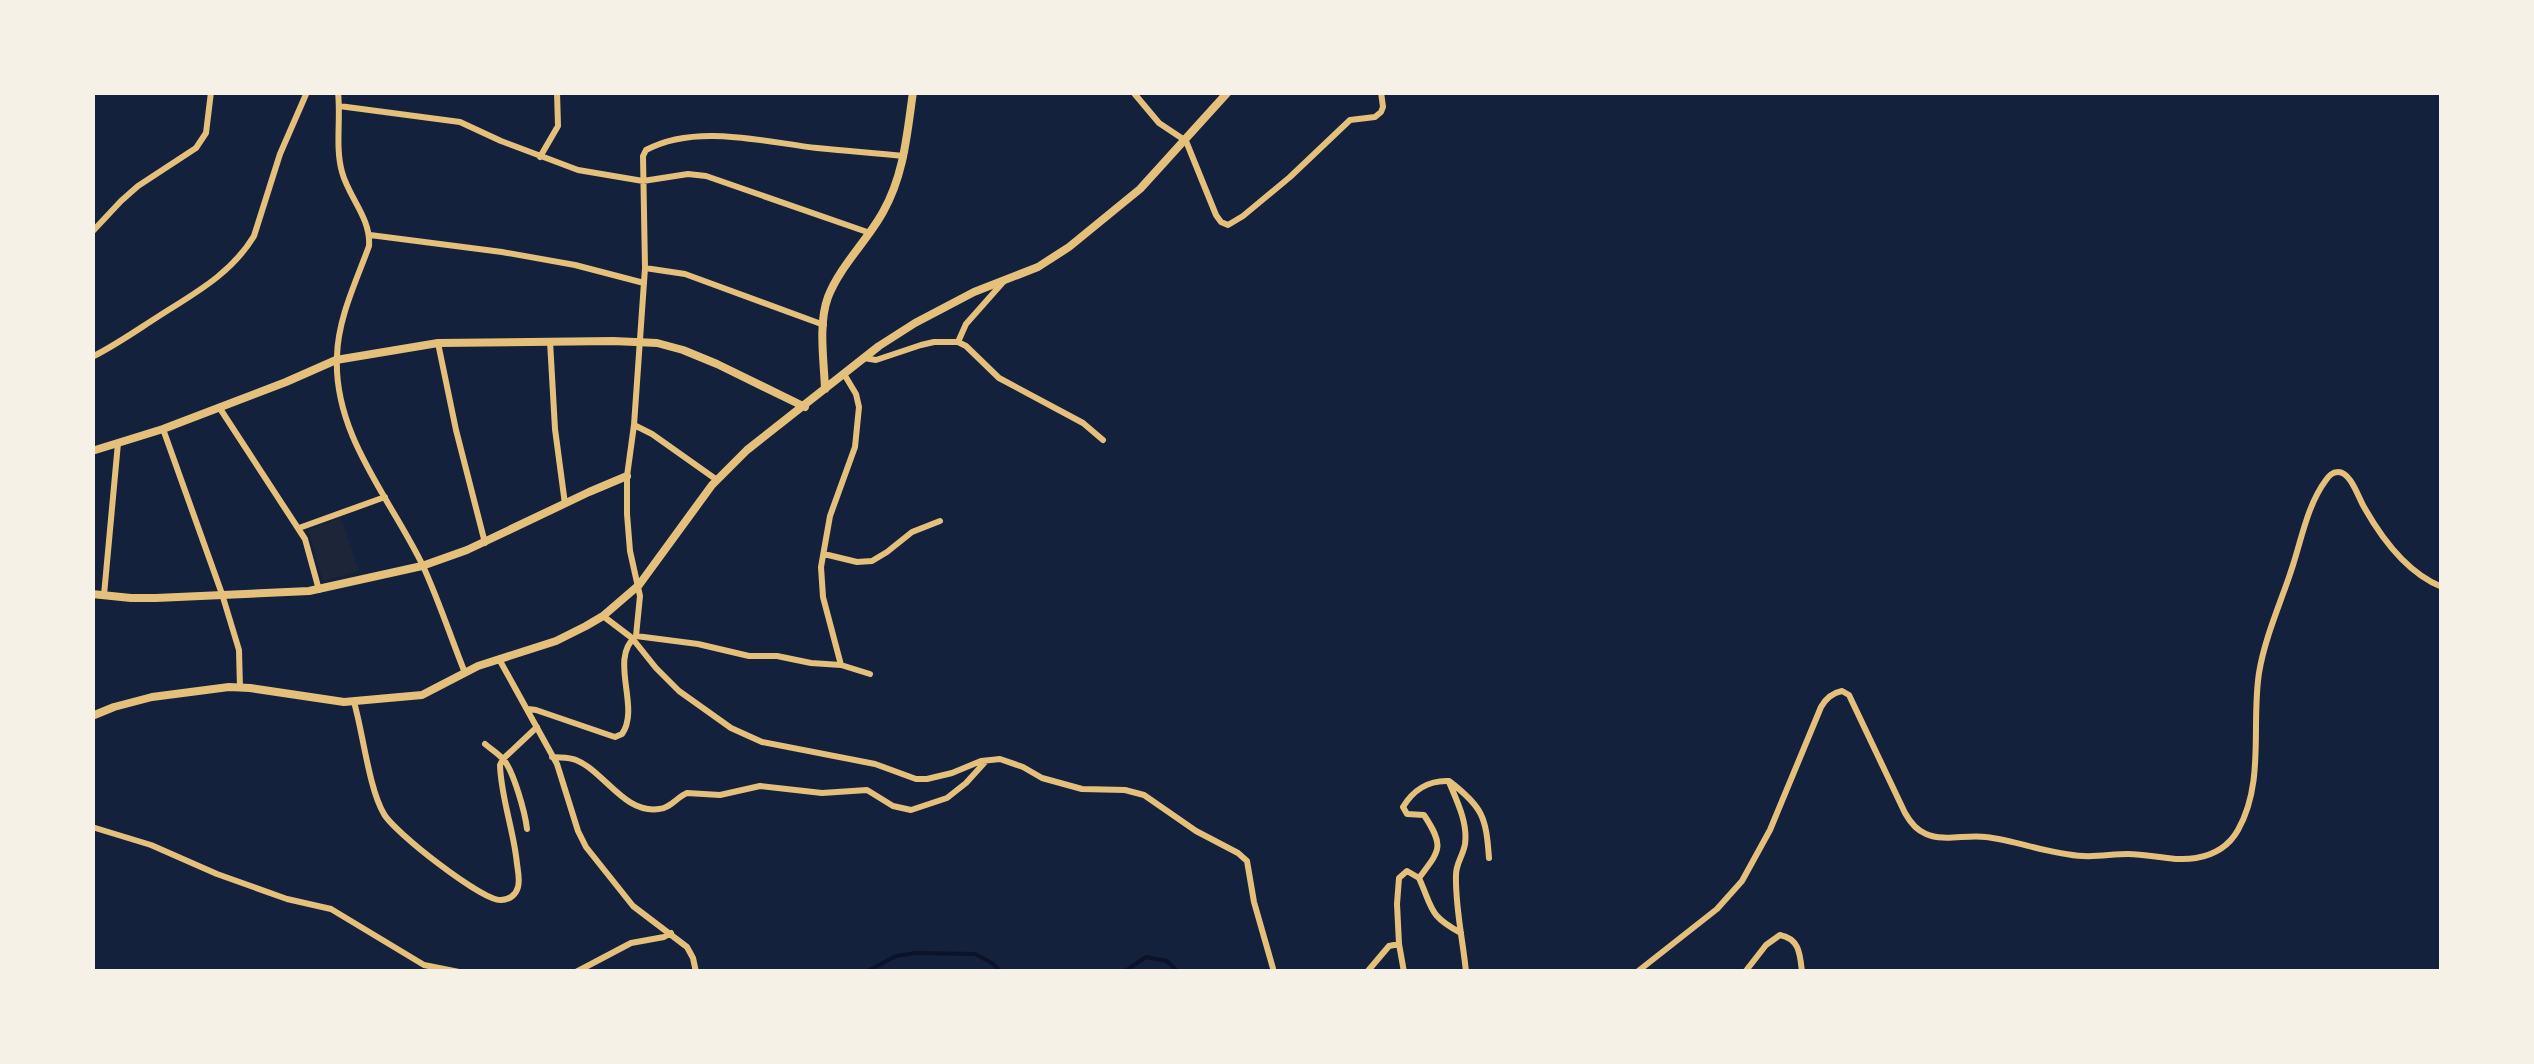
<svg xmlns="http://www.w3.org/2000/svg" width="2534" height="1064" font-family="Mulish,sans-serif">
	<rect width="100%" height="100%" fill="#14213d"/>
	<path fill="#1d2539" d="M341 518 359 571 323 581 308 530Z"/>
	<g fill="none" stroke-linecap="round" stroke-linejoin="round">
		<path stroke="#0b132b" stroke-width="4" d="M866 972 896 956 916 953 975 954 992 963 1001 972
			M1124 972 1146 957 1167 961 1178 972"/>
		<path stroke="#e5c07b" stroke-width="6" d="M338 92C341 119 335 147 342 172 349 198 371 218 369 246 356 282 338 318 337 356 333 435 391 499 423 566 439 601 451 638 465 673
			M1133 92 1159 123 1186 141 1216 215 1221 222 1228 225 1243 216 1290 177 1350 120 1375 117 1381 112 1383 107 1381 92
			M339 106 460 122 501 141 578 170 643 181 688 174 706 176 870 233
			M540 157 558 126 557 92
			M92 232 121 201 138 186 196 148 206 133 211 92
			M370 235 502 252 575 265 644 283
			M645 268 685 274 824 325
			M550 341 555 429 565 504
			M958 342 966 324 1005 280
			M438 343 456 430 485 543
			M92 357C116 345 137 330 159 316 195 293 231 274 254 236L280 154 307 92
			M864 358 876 360 921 345 934 342H958L966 346 999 378 1083 423 1103 440
			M219 407 305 539 319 590
			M634 425 652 434 717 480
			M163 429 222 594 239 650 240 688
			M299 528 385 497
			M824 554 857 562 872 561 887 552 912 532 940 521
			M104 595 118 443
			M603 616 632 638 656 668 679 691 731 728 762 742 875 764 916 779H927L952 773 981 761 1000 759 1023 767 1042 778 1082 789 1125 790 1144 795 1196 831 1238 853 1247 861 1254 902 1274 972
			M636 636 640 596 630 551 627 514V476L634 425 645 268 643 156 646 150C696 123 764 142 817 148 846 151 875 153 904 156
			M499 659 557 764 578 831 586 847 633 906 687 947 693 958 696 972
			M841 665 823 597 821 567 830 516 855 447 859 407 856 394 844 374
			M354 702C363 733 369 789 384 814 394 832 482 901 501 900 509 900 516 895 518 887 520 880 518 871 517 864 514 831 501 798 500 765L503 759 537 727
			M528 709 536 710 609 735 615 737 622 734C641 707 608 659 636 636L698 644 749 656H777L811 663 841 665 870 674
			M485 744C491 749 499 754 504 760 514 773 525 812 527 829
			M552 757C560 758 569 757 576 760 605 772 624 814 659 809 671 808 677 797 687 793L720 795 760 786 822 793 867 790 893 806 911 810 947 798 966 783 986 761
			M1449 782C1457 801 1468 823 1465 844 1463 856 1456 863 1456 875 1455 907 1463 940 1466 972
			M92 827 151 845 217 874 287 899 331 909 424 965 459 972
			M1419 878C1440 850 1445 847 1424 815L1407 814 1403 807C1413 790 1429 780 1449 781 1483 807 1486 817 1489 858
			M1399 944 1397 904 1399 878 1407 871 1419 878C1433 909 1428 915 1461 933
			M576 972 631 943 664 937 671 933
			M1367 972 1389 946 1399 944 1404 972
			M1637 972 1717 909 1742 881 1770 830 1821 707C1826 698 1832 693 1842 691L1849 695 1905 813C1910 822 1916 830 1926 834 1944 842 1967 834 1986 837 2018 841 2049 854 2083 856 2098 857 2113 854 2128 854 2151 854 2173 862 2196 858 2214 855 2229 846 2238 830 2265 782 2251 724 2259 673 2265 636 2282 600 2293 565 2302 537 2308 504 2326 480 2329 476 2332 472 2338 472 2351 472 2358 497 2364 507 2382 539 2407 573 2442 587
			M1745 972 1766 945 1780 935C1800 939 1800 955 1802 972"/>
		<path stroke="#e5c07b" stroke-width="8" d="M825 389C824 361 818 324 828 297 840 266 867 241 883 212 904 175 907 134 913 92
			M92 451 163 429 286 382 336 360 438 343 613 341 657 343 683 350 717 364 805 407
			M92 594 131 598H156L309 591 422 566 467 550 589 492 627 476
			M92 716 114 707 152 697 229 687 250 688 344 702 422 695 478 666 556 641 586 626 603 616 639 585 712 485 747 450 879 346 915 323 974 292 1038 267 1069 247 1140 189 1228 92"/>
	</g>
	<rect width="2534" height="1064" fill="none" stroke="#f6f1e7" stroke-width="190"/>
</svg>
